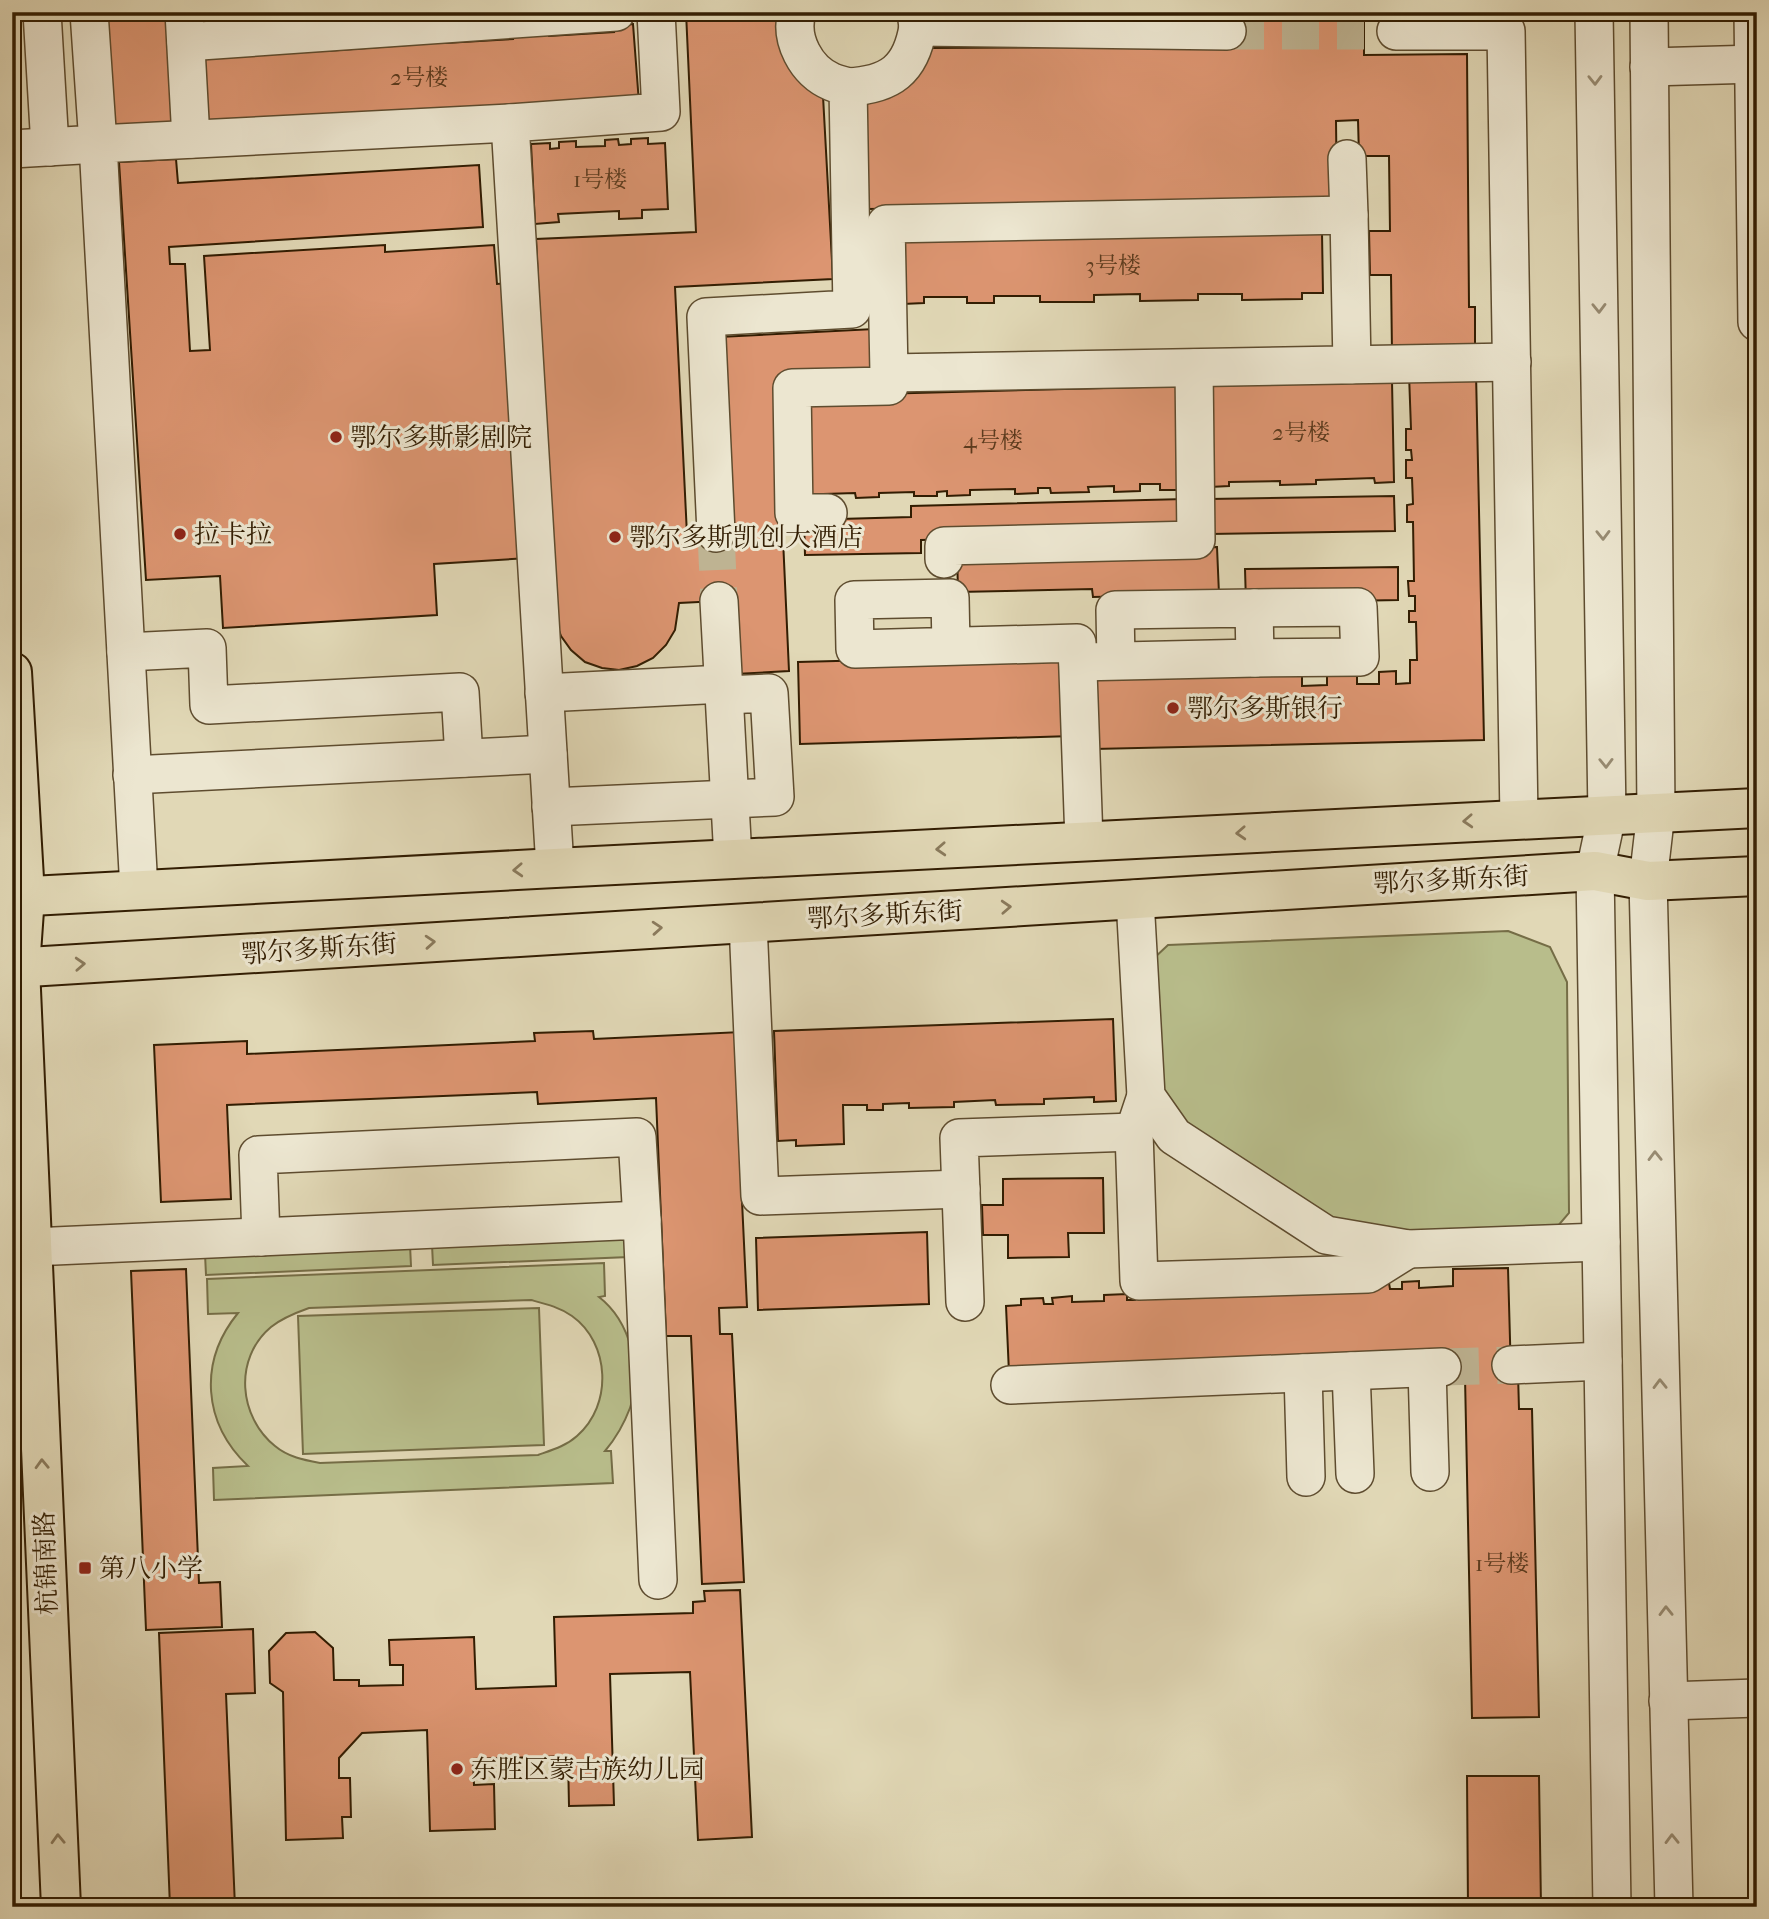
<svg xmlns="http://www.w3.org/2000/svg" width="1769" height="1919" viewBox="0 0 1769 1919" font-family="'IM FELL French Canon','Noto Serif SC',serif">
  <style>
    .green { fill: #b8bd8b; stroke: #756d46; stroke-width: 2; fill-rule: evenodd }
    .building { fill: #dc9571; stroke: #321d02; stroke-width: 2 }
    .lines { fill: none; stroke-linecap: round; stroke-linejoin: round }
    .minor-tunnel { stroke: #beb392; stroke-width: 37; stroke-dasharray: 37 18; stroke-linecap: butt }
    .minor-casing { stroke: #5e4c2f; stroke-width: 40 }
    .major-casing { stroke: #321d02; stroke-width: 42 }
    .minor { stroke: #ece6d0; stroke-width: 37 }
    .major { stroke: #e1d8b6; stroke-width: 38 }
    .oneway { stroke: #988c73 }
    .oneway2 { stroke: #8a7a5c }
    .poi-dot { fill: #8f2418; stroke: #ece6d0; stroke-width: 2.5 }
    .labels { text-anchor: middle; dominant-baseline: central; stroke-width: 6; stroke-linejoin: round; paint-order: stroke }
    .number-label { font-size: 23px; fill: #5c3b1e }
    .poi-label { font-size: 26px; fill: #321d02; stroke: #ece6d0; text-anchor: start }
    .street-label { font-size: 26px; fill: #321d02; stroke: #ece6d0 }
  </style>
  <rect width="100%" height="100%" fill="#e1d8b6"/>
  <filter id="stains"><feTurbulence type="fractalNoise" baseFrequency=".00286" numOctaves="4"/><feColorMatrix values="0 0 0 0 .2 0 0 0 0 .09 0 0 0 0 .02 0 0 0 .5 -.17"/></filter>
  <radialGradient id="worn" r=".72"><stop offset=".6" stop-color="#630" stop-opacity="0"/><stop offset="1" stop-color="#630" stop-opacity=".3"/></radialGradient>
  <g class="green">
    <polygon points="1508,931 1550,947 1567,982 1569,1213 1557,1227 1403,1233 1342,1226 1186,1129 1166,1108 1151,961 1168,945"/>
    <polygon points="628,1236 629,1257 433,1265 432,1245"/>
    <polygon points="410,1245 411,1266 206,1275 205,1254"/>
    <path d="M 604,1263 L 605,1296 L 599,1297 C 630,1321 643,1371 630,1408 C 624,1424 616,1438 605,1451 L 611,1451 L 613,1483 L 214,1500 L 213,1468 L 248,1466 C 203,1423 198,1362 238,1313 L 208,1314 L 207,1279 ZM 531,1300 C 546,1304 559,1307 572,1316 C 610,1343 613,1405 577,1436 C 566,1446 552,1450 538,1455 L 320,1463 C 304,1460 288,1457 275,1446 C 239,1417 233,1359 271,1327 C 282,1318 295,1313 309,1308 Z"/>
    <polygon points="539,1308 544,1445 303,1454 298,1316"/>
  </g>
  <g class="building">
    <polygon points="100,12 172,12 179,123 107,127"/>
    <polygon points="686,12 783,12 823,96 833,279 675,287 687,535 729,532 719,337 874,329 876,380 776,385 789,671 735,674 719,601 679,603 675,630 666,645 653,658 637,666 619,670 602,668 585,662 571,650 561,636 555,619 536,239 696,232"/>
    <polygon points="1227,12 1364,12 1364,55 1467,54 1469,307 1475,307 1475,351 1392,352 1391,275 1370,275 1369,231 1390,231 1389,156 1359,156 1358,120 1336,121 1337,203 867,209 866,103 930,48 1227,46"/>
    <polygon points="633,24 639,103 205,132 200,52 326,51 406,45 406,39 445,36 446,43 513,39 512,31 548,29 549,36 614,32 613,25"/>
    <polygon points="648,138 648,144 665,143 668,209 642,210 642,218 619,219 619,211 558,214 559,222 535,224 531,144 550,143 550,149 559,148 559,142 576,141 576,147 605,146 605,140 618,139 619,145 631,144 631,139"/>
    <polygon points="176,159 178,183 479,165 483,227 169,247 170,264 185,264 190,351 210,350 204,256 385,245 385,252 494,245 497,284 511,283 528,558 434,564 437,615 223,628 220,576 146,580 119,162"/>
    <polygon points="902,231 1322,233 1323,293 1302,293 1302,299 1242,300 1242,294 1198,294 1198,300 1140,301 1140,294 1094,295 1094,302 1040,302 1040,296 994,296 994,303 967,303 967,297 924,297 924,303 903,304"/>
    <polygon points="1476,373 1484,740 1094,749 1092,671 1302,666 1302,686 1327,685 1327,673 1357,672 1357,684 1379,684 1379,672 1396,671 1396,684 1410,683 1410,660 1417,660 1416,622 1409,622 1409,611 1415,611 1415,596 1409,596 1408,581 1414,581 1413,522 1407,522 1407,505 1413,504 1412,478 1406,478 1406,460 1412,460 1411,450 1406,450 1406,429 1411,429 1409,374"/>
    <polygon points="1392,381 1394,482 1375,483 1374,478 1316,480 1316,484 1280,485 1280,481 1229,482 1229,486 1210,487 1207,386"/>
    <polygon points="1182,386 1185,490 1160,490 1160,484 1140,484 1140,491 1114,492 1114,486 1088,487 1089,492 1051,493 1050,488 1038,488 1038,493 1015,494 1015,489 970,490 970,495 947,496 947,491 937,492 937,496 914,496 914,492 879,493 879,497 856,498 855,493 824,494 824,499 804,499 801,396"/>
    <polygon points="1394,496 1395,531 1210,534 1209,499"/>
    <polygon points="1185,499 1186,534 921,540 921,553 805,555 804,520 911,517 911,506"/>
    <polygon points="1217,547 1219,594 1093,597 1092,589 958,592 957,552"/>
    <polygon points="1398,567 1398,600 1246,603 1245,569"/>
    <polygon points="1070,655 1072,736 800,744 798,662"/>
    <polygon points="1113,1019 1116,1101 1094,1102 1094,1097 1044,1099 1044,1104 996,1105 995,1100 954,1102 954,1107 909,1108 909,1103 883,1104 883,1110 867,1110 867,1105 843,1105 844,1144 796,1146 796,1140 778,1141 774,1031"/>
    <polygon points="593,1031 594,1039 741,1032 748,1201 742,1201 747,1307 719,1308 720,1334 732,1334 744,1582 702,1584 691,1336 666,1336 656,1098 538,1104 537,1092 227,1105 231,1199 161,1202 154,1045 247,1041 247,1054 535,1041 534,1033"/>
    <polygon points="1103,1178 1104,1233 1068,1233 1069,1257 1008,1258 1008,1235 983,1235 982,1205 1003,1205 1003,1179"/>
    <polygon points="927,1232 929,1304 758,1310 756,1238"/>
    <polygon points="1508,1268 1511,1375 1518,1373 1519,1409 1532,1409 1539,1717 1472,1718 1465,1377 1009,1373 1006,1306 1021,1305 1021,1299 1043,1298 1044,1304 1053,1304 1052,1298 1072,1296 1072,1302 1104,1301 1104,1295 1127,1294 1127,1300 1135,1300 1135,1294 1159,1293 1159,1299 1192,1298 1373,1283 1389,1283 1390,1289 1402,1289 1402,1282 1419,1281 1419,1288 1453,1286 1453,1269"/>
    <polygon points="186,1269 199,1583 220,1582 222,1627 146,1630 131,1271"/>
    <polygon points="740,1590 752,1837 698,1840 690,1672 610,1674 614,1805 569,1806 568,1756 473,1759 474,1785 494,1784 495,1829 430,1831 427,1730 362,1733 339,1758 339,1778 350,1778 351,1817 342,1817 343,1838 286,1840 283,1692 270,1683 269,1651 286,1633 315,1632 333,1648 334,1680 359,1680 359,1686 403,1685 403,1665 390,1665 389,1640 474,1637 476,1689 556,1686 554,1617 693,1613 693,1602 705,1601 704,1591"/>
    <polygon points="253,1629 255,1693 226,1694 235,1907 170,1907 159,1633"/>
    <polygon points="1467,1776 1539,1776 1541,1907 1468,1907"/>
  </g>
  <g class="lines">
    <g class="minor-tunnel">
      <polyline points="1227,31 1364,31"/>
      <polyline points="716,533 719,601"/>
      <polyline points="1442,1367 1511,1365"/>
    </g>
    <g class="minor-casing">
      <g id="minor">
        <polyline points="42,12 50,147"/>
        <polyline points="184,12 191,139"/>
        <polyline points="916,12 918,27 1227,31"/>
        <polyline points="1594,12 1607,815 1595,871 1612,1907"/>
        <polyline points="1649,12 1656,812 1648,881 1674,1907"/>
        <polyline points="1753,12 1757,322"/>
        <polyline points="1396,31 1506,31 1519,819"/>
        <polyline points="186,42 616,12"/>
        <polyline points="1649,67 1757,64"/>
        <path d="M 848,87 C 890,85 911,70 918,27"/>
        <polyline points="12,149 98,144 89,12"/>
        <polyline points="1347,159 1349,215"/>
        <polyline points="1352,365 1349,215 886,224 889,373 1512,362"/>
        <polyline points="828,513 794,513 792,388 889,386 889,373"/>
        <path d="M 716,533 L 706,317 L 852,309 L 848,87 C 842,85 837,84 832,82 C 806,71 789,39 797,12"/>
        <polyline points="944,559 944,546 1196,540 1194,368"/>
        <polyline points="719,601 733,859"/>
        <polyline points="1254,608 1358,607 1360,657 1255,658"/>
        <polyline points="951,646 950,598 854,600 855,649 1077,643 1084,841"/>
        <polyline points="126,652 207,648 209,705 460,692 464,758"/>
        <polyline points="1078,662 1255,658 1254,608 1115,610 1116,661"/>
        <polyline points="544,693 724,684"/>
        <polyline points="132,775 548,754"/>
        <polyline points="551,807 775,797 769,693 725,695"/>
        <polyline points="555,868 510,123 661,112 656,12"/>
        <polyline points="139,890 98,144 510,123"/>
        <polyline points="1135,899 1146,1096 1174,1136 1326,1235 1408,1249 1601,1242"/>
        <polyline points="748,923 760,1196 961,1189"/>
        <polyline points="1146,1096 1134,1132 1139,1281 1368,1274 1408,1249"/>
        <polyline points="261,1237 258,1155 637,1137 642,1220"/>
        <polyline points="32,1247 642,1220 658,1580"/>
        <polyline points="965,1302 959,1138 1134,1132"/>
        <polyline points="1511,1365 1603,1361"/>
        <polyline points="1427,1368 1430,1472"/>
        <polyline points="1351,1371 1355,1474"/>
        <polyline points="1303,1373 1306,1477"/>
        <polyline points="1010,1385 1442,1367"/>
        <polyline points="1668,1701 1757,1698"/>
      </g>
    </g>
    <g class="major-casing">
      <g id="major">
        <polyline points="12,672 25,896 20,967 61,1907"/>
        <polyline points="12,897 555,868 1757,808"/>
        <polyline points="12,968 1595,871 1648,881 1757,876"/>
      </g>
    </g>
    <use href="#minor" class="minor"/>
    <use href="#major" class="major"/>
  </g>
  <defs><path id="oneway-chevron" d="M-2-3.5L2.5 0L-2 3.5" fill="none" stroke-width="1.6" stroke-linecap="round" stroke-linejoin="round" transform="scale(1.75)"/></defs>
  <g class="oneway">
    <use href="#oneway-chevron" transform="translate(1595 80) rotate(89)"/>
    <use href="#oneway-chevron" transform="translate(1599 308) rotate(89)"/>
    <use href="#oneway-chevron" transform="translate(1603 535) rotate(89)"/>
    <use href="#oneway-chevron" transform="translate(1606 763) rotate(89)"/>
    <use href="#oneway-chevron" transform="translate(1655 1156) rotate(-91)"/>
    <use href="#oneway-chevron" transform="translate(1660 1384) rotate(-91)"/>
    <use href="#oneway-chevron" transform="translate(1666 1611) rotate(-91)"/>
    <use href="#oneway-chevron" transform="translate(1672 1839) rotate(-91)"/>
  </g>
  <g class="oneway2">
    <use href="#oneway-chevron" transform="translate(1468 821) rotate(177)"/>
    <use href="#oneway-chevron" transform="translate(1241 833) rotate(177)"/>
    <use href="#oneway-chevron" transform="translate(941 849) rotate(177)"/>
    <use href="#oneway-chevron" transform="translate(518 870) rotate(177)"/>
    <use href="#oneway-chevron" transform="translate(1006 907) rotate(-3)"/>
    <use href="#oneway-chevron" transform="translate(657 928) rotate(-4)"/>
    <use href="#oneway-chevron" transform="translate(430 942) rotate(-4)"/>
    <use href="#oneway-chevron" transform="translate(80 964) rotate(-3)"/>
    <use href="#oneway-chevron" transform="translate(42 1464) rotate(-92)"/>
    <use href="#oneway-chevron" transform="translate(58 1839) rotate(-92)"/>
  </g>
  <g class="poi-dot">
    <circle cx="336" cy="437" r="7"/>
    <circle cx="180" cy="534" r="7"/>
    <circle cx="615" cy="537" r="7"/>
    <circle cx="1173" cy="708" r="7"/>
    <rect x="78" y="1561" width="14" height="14" rx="3.5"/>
    <circle cx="457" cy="1769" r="7"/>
  </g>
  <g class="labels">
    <g class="number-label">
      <text x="419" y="77">2号楼</text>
      <text x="600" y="179">1号楼</text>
      <text x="1113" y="265">3号楼</text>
      <text x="1301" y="432">2号楼</text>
      <text x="993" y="440">4号楼</text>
      <text x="1502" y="1563">1号楼</text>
    </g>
    <g class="poi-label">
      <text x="350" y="437">鄂尔多斯影剧院</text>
      <text x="194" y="534">拉卡拉</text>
      <text x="629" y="537">鄂尔多斯凯创大酒店</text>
      <text x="1187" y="708">鄂尔多斯银行</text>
      <text x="99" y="1568">第八小学</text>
      <text x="471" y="1769">东胜区蒙古族幼儿园</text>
    </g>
    <g class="street-label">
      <text transform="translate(1451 880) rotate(-3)">鄂尔多斯东街</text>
      <text transform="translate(885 915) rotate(-3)">鄂尔多斯东街</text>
      <text transform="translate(319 949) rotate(-4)">鄂尔多斯东街</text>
      <text transform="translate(46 1563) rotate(-92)">杭锦南路</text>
    </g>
  </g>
  <rect width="1769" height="1919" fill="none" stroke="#e1d8b6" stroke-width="42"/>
  <rect x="14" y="14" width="1741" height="1891" fill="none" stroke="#321d02" stroke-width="3.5"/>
  <rect x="21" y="21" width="1727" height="1877" fill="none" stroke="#321d02" stroke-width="2"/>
  <rect width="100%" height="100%" filter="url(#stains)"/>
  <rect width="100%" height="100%" fill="url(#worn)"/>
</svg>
